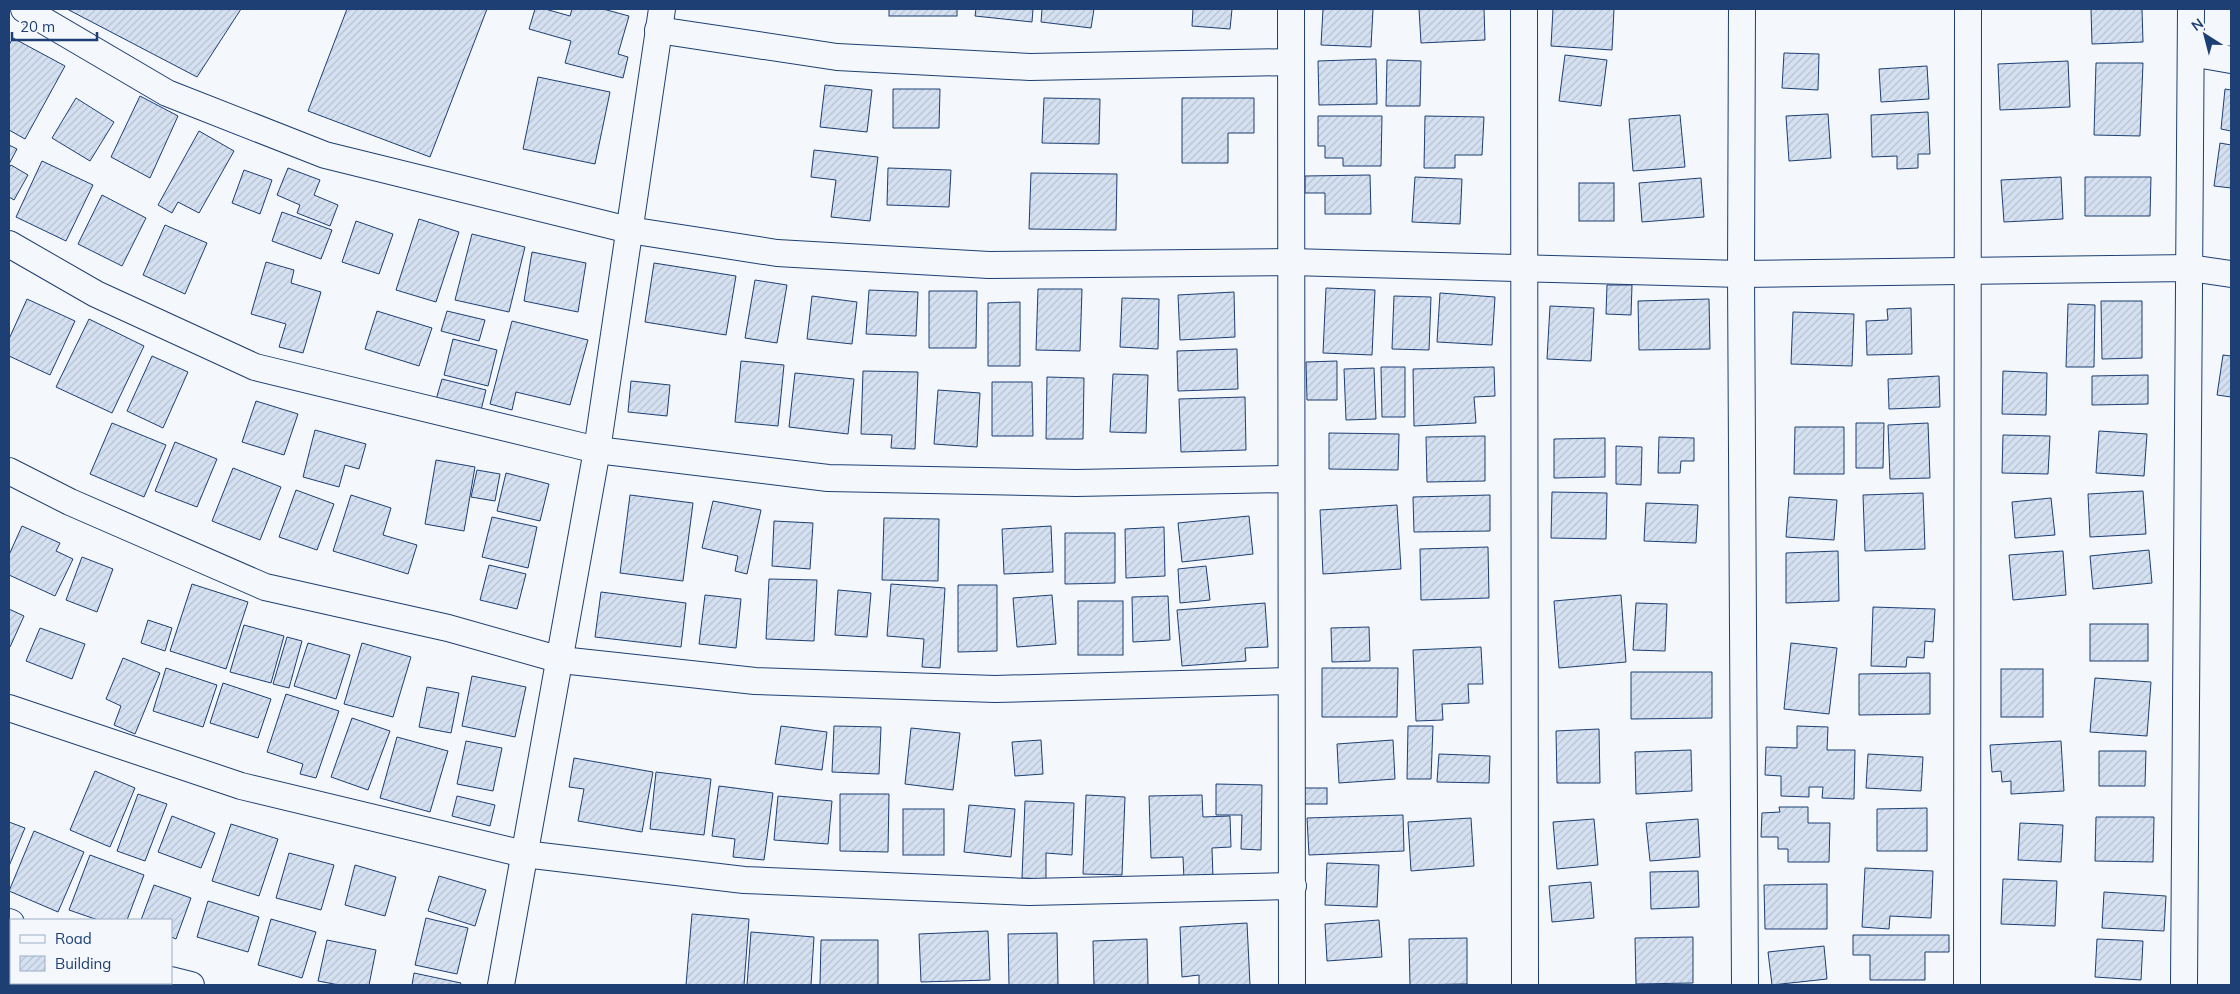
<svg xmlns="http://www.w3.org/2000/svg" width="2240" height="994" viewBox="0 0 2240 994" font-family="Mulish,sans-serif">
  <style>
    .building { fill: url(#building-hatch); stroke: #1d3f73 }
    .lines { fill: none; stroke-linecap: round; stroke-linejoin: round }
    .minor-casing { stroke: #1d3f73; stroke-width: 28 }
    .minor { stroke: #f4f7fb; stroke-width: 26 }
  </style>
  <defs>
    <pattern id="building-hatch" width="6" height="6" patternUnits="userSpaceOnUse" patternTransform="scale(1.25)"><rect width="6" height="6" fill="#d5e0f0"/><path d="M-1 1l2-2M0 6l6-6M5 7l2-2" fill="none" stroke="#b6c1d1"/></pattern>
  </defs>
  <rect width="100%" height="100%" fill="#f4f7fb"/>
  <g class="building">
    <polygon points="67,9 241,9 197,77"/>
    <polygon points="347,9 487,9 430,157 308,111"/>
    <polygon points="535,9 545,9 570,16 572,9 603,9 629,16 618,54 628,57 623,78 565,63 571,41 529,29"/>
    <rect x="889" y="9" width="68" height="7"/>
    <polygon points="976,9 1033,9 1032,22 975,16"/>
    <polygon points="1042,9 1094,9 1091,28 1041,22"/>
    <polygon points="1193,9 1232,9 1230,29 1192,26"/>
    <polygon points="1323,9 1373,9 1371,47 1321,45"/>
    <polygon points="1419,9 1484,9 1485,40 1421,43"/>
    <polygon points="1553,9 1614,9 1612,50 1551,46"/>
    <polygon points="2091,9 2142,9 2143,42 2092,44"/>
    <polygon points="13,38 65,66 25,139 9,130 9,45"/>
    <polygon points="1784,53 1819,54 1818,90 1782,88"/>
    <polygon points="1565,55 1607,60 1601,106 1559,101"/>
    <polygon points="1376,59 1377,104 1319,105 1318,61"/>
    <polygon points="1387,60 1421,61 1420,106 1386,106"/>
    <polygon points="2068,61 2070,107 2000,110 1998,64"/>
    <polygon points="2096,63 2143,63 2140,136 2094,135"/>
    <polygon points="1927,66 1929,99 1881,102 1879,69"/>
    <polygon points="538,77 610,92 595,164 523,149"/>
    <polygon points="825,85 872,90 867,132 820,127"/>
    <polygon points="893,89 940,89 939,128 893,128"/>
    <polygon points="2225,89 2231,90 2231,131 2221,129"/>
    <polygon points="140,96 178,116 150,178 111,157"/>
    <polygon points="76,98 114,122 90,161 52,138"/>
    <polygon points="1044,98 1100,99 1099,144 1042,143"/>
    <polygon points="1182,98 1254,98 1254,133 1228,133 1228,163 1182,163"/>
    <polygon points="1928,112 1930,154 1918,154 1918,168 1897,169 1897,156 1872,157 1871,115"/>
    <polygon points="1828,114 1831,158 1789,161 1786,116"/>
    <polygon points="1680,115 1685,167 1633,171 1629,119"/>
    <polygon points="1318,116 1382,116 1381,166 1343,166 1343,158 1325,158 1325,146 1318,146"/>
    <polygon points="1425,116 1484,117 1482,155 1455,155 1455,168 1424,168"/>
    <polygon points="199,131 234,151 199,213 178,202 172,213 158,205"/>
    <polygon points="2220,143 2231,145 2231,188 2214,186"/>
    <polygon points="9,145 17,149 9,164"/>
    <polygon points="814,150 878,157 870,221 831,217 836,180 811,177"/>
    <polygon points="42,161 93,185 66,241 16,217"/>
    <polygon points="11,165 28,175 14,200 9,197 9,168"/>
    <polygon points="288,168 320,180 314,195 338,205 330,226 297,213 300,205 277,195"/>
    <polygon points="888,168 951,170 949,207 887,205"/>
    <polygon points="244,170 272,180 260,214 232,203"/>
    <polygon points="1031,173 1117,174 1116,230 1029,229"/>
    <polygon points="1370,175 1371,214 1325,214 1325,193 1305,193 1305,176"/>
    <polygon points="1415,177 1462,179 1460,224 1412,222"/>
    <polygon points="2061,177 2063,219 2004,222 2001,180"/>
    <polygon points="2085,177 2151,177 2150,216 2085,216"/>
    <polygon points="1701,178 1704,217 1642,222 1639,183"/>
    <rect x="1579" y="183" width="35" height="38"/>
    <polygon points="102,195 146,218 122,266 78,244"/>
    <polygon points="282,212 332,230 321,259 272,241"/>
    <polygon points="419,219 459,232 436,302 396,290"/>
    <polygon points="356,221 393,234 379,274 342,262"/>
    <polygon points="165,225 207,243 185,294 143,275"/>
    <polygon points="472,234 525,247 509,312 455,300"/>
    <polygon points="532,252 586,263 578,312 524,301"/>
    <polygon points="266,262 294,270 291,283 321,292 303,353 279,347 286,324 251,314"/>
    <polygon points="654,263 736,276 726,335 645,322"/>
    <polygon points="755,280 787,285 777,343 745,338"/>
    <polygon points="1607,285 1632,285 1631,315 1606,314"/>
    <polygon points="1326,288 1375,290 1372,355 1323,353"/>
    <polygon points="1038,289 1082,289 1080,351 1036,350"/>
    <polygon points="869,290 918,292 916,336 866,334"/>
    <polygon points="929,291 977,291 976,348 929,348"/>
    <polygon points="1234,292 1235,337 1180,340 1178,295"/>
    <polygon points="1440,293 1495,297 1492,345 1437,342"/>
    <polygon points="812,296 857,302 852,344 807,339"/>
    <polygon points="1394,296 1431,297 1429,350 1392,349"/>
    <polygon points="1122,298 1159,299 1158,349 1120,347"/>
    <polygon points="27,299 75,321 50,375 9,356 9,339"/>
    <polygon points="1709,299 1710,349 1639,350 1638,301"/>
    <polygon points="2101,301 2142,301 2142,358 2102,359"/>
    <polygon points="1020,302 1020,366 988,366 988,303"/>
    <polygon points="2068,304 2095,305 2094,367 2066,367"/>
    <polygon points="1550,306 1594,308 1591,361 1547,359"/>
    <polygon points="1911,308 1912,354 1867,355 1866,321 1888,320 1887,309"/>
    <polygon points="377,311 432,328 419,366 365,349"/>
    <polygon points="447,311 485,320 479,341 441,331"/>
    <polygon points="1793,312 1854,314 1852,366 1791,364"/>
    <polygon points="89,319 144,346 112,413 56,387"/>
    <polygon points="512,321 588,340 570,405 516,392 512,410 490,404"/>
    <polygon points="453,339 497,350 488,386 444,375"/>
    <polygon points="1237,349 1238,389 1178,391 1177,351"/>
    <polygon points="2223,355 2231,356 2231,397 2217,395"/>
    <polygon points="152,356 188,372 163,428 127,411"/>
    <polygon points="741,361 784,365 778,426 735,422"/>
    <polygon points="1337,361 1337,400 1307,400 1306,362"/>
    <polygon points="1381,367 1405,367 1405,417 1382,417"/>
    <polygon points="1494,367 1495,396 1474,397 1476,423 1414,426 1413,369"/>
    <polygon points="1374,368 1376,419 1346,420 1344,369"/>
    <polygon points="863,371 918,372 915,449 891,448 892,435 861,434"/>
    <polygon points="2003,371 2047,373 2046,415 2002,414"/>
    <polygon points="795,373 854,379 848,434 789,427"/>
    <polygon points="1113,374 1148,375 1146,433 1110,432"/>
    <polygon points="2148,375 2148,404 2092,405 2092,376"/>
    <polygon points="1939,376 1940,407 1889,409 1888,379"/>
    <polygon points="1047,377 1084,378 1083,439 1046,439"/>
    <polygon points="442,379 486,390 480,414 435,403"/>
    <polygon points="631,381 670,385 667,416 628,412"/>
    <polygon points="992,382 1032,382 1033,436 992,436"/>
    <polygon points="938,390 980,393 977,447 934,444"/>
    <polygon points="1245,397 1246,450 1181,452 1179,399"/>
    <polygon points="256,401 298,414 284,455 242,442"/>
    <polygon points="112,423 166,445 144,497 90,474"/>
    <polygon points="1856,423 1884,423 1883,468 1856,468"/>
    <polygon points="1928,423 1930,478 1890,479 1888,425"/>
    <polygon points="1795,427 1844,427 1844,474 1794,474"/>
    <polygon points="315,430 366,444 359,469 345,465 339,487 303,477"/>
    <polygon points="2099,431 2147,434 2144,476 2096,473"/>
    <polygon points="1329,433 1399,434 1398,470 1329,469"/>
    <polygon points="2003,435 2050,436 2048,474 2002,473"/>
    <polygon points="1485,436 1485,481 1427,482 1426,437"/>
    <polygon points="1659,437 1694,438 1694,461 1681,461 1680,473 1658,473"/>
    <polygon points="1605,438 1605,477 1554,478 1554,439"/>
    <polygon points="175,442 217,459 197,507 155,491"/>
    <polygon points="1616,446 1642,447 1641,485 1616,484"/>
    <polygon points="436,460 475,467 464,531 425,524"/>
    <polygon points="233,468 281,487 260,540 212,521"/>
    <polygon points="477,470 500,474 495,501 471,497"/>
    <polygon points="506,473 549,484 540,521 497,511"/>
    <polygon points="296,490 334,504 317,550 279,537"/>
    <polygon points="2143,491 2146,534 2090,537 2088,494"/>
    <polygon points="1552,492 1607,493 1606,539 1551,538"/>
    <polygon points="1923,493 1925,549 1865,551 1863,495"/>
    <polygon points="351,495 391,508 383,535 417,545 408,574 333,551"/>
    <polygon points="630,495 693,503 683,581 620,573"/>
    <polygon points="1490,495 1490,531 1414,532 1413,497"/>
    <polygon points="1789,497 1837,500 1834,540 1786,537"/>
    <polygon points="2051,498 2055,535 2015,538 2012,502"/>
    <polygon points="713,501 761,510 747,574 735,571 738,556 702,548"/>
    <polygon points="1646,503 1698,505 1696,543 1644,541"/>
    <polygon points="1397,505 1401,569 1323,574 1320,510"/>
    <polygon points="1249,516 1253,554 1182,562 1178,523"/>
    <polygon points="492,517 537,527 528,568 482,557"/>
    <polygon points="884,518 939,519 938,581 882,580"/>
    <polygon points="774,521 813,523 810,569 772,566"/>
    <polygon points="22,526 60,543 56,551 73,559 55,596 9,575 9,555"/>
    <polygon points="1051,526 1053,572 1004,574 1002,529"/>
    <polygon points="1164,527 1165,576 1126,578 1125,529"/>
    <polygon points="1065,533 1115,533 1115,583 1065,584"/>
    <polygon points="1488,547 1489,598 1421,600 1420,549"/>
    <polygon points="2149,550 2152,583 2093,589 2090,556"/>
    <polygon points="1838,551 1839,601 1786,603 1786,553"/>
    <polygon points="2063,551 2066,595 2013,600 2009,555"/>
    <polygon points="82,557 113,569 97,612 66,600"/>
    <polygon points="489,565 526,574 517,609 480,600"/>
    <polygon points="1206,566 1210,600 1180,603 1178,569"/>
    <polygon points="769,579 817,580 814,641 766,639"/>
    <polygon points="192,584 248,602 226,669 170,651"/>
    <polygon points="891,584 945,588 940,668 922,667 924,639 887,636"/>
    <polygon points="958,585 997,585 997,651 958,652"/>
    <polygon points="838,590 871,593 867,637 835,635"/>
    <polygon points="601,592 686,603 681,647 595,637"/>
    <polygon points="705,595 741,599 736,648 699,644"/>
    <polygon points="1052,595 1056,644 1017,647 1013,598"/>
    <polygon points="1621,595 1626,662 1559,668 1554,601"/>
    <polygon points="1168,596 1170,640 1133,642 1132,597"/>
    <rect x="1078" y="601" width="45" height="54"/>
    <polygon points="1265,603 1268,647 1245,648 1246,661 1182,666 1177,610"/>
    <polygon points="1636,603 1667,604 1665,651 1633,650"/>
    <polygon points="1873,607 1935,609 1933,642 1925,641 1924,658 1907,657 1906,667 1871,666"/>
    <polygon points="9,609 24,616 10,647 9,647"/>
    <polygon points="148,620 172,628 165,651 141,643"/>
    <rect x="2090" y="624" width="58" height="37"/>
    <polygon points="244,625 284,636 271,683 230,672"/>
    <polygon points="1369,627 1370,661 1332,662 1331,628"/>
    <polygon points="40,628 85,644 72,679 26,661"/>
    <polygon points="287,637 302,641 289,688 273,684"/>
    <polygon points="308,643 350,655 336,699 294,686"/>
    <polygon points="362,643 411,657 393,717 344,704"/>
    <polygon points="1791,643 1837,648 1829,714 1784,709"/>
    <polygon points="1481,647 1483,684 1468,684 1469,703 1442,704 1443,720 1416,721 1413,650"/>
    <polygon points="123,658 160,673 135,734 114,725 121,706 106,699"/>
    <polygon points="166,668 217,685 203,727 153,711"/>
    <polygon points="1322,668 1398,668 1397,717 1322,717"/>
    <rect x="2001" y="669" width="42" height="48"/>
    <polygon points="1631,672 1712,672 1712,718 1631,719"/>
    <polygon points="1930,673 1930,714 1859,715 1859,674"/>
    <polygon points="472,676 526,687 515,737 462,726"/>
    <polygon points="2095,678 2151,682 2147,736 2090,732"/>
    <polygon points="223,683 271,699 258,738 210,723"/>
    <polygon points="427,687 459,693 451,733 419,727"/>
    <polygon points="286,694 339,711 316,778 300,774 303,764 267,752"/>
    <polygon points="352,718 390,731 368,790 331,777"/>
    <polygon points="781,726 827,732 822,770 775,764"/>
    <polygon points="834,726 881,727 879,774 832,772"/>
    <polygon points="1408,726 1433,726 1431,779 1407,779"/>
    <polygon points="1797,726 1828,727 1827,750 1855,750 1854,799 1822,798 1823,787 1809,787 1809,797 1781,796 1781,776 1765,775 1766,747 1797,748"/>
    <polygon points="911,728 960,733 953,790 905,784"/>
    <polygon points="1599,729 1600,783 1557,783 1556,731"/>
    <polygon points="397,737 448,751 430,812 380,798"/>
    <polygon points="1041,740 1043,774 1015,776 1012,742"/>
    <polygon points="1393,740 1395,779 1339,783 1337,744"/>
    <polygon points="466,741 502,748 493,791 457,784"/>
    <polygon points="2061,741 2064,791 2011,794 2011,781 2002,782 2001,771 1992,772 1990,745"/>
    <polygon points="1691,750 1692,791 1636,794 1635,752"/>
    <polygon points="2099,751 2146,751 2145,786 2099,786"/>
    <polygon points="1439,754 1490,756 1489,783 1437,782"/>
    <polygon points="1868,754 1923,757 1921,791 1866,788"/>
    <polygon points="574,758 653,772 642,832 578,821 584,789 569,787"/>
    <polygon points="95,771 135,788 110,847 70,830"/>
    <polygon points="656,772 711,779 704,835 650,829"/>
    <polygon points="1216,784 1262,785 1261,850 1241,849 1242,815 1216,815"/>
    <polygon points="719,786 773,793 764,860 733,857 735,839 712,836"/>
    <rect x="1301" y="788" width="26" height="16"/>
    <polygon points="138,794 167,804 145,861 117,851"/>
    <polygon points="840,794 889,794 888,852 840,851"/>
    <polygon points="1086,795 1125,797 1122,875 1083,874"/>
    <polygon points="1202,795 1203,817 1230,816 1231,847 1212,848 1213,878 1184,880 1183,857 1151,858 1149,796"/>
    <polygon points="457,796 495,805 490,826 452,816"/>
    <polygon points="778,796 832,801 828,844 774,840"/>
    <polygon points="1025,801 1074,803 1072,855 1046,853 1046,879 1022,878"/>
    <polygon points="969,805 1015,809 1011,857 964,852"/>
    <polygon points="1779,807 1808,807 1808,823 1830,823 1829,862 1788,862 1788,849 1778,849 1778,837 1761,837 1762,813 1780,812"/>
    <polygon points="1927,808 1927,851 1877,851 1877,809"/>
    <rect x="903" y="809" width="41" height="46"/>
    <polygon points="1403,815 1404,851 1309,855 1307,818"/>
    <polygon points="172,816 215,833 201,868 158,852"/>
    <polygon points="2096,817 2154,817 2153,862 2095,861"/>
    <polygon points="1471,818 1474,866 1411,871 1408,822"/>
    <polygon points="1594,819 1598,865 1557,869 1553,822"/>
    <polygon points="1698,819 1700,857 1650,861 1646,823"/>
    <polygon points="9,822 25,828 9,866"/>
    <polygon points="2020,823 2063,825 2061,862 2018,860"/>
    <polygon points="231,824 278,839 259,896 212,881"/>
    <polygon points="34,831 84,852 58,912 9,891"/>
    <polygon points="289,853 334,865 321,910 276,898"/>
    <polygon points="90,855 144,875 127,920 98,920 69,910"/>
    <polygon points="1327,863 1379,865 1377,907 1325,905"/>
    <polygon points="355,865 396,877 385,916 345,905"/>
    <polygon points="1865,868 1933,871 1931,918 1890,916 1889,929 1862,927"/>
    <polygon points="1698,871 1699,907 1651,909 1650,872"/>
    <polygon points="439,876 486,890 475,926 428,911"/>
    <polygon points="2003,879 2057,881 2055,926 2001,924"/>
    <polygon points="1591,882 1594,918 1552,922 1549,886"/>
    <polygon points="1827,884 1827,929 1765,929 1764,885"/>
    <polygon points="154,885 191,898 176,939 171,937 171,920 141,920"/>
    <polygon points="2104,892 2166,896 2164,931 2102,928"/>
    <polygon points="208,901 259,917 248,952 197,937"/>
    <polygon points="692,914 749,919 744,985 686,985"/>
    <polygon points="426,918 468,928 457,974 415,965"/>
    <polygon points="271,919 316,932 302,978 258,965"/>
    <polygon points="1379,920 1382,957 1327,961 1325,924"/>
    <polygon points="1247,923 1250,985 1199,985 1199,975 1182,977 1180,927"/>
    <polygon points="988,931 990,980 921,982 919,934"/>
    <polygon points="751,932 814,937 811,985 747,985"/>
    <polygon points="1057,933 1058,985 1009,985 1008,934"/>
    <polygon points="1853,935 1949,935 1949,952 1925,952 1925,980 1870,980 1870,955 1853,955"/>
    <polygon points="1693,937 1693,983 1636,984 1635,938"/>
    <polygon points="1467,938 1467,984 1410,985 1409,939"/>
    <polygon points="1147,939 1148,985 1094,985 1093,941"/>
    <polygon points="2097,939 2143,941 2141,980 2095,977"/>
    <polygon points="327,940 376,950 369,985 339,985 318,981"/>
    <polygon points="821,940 878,940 878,985 820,985"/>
    <polygon points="1824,946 1827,979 1772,985 1768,952"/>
    <polygon points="414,973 461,983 460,985 412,985"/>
    <polygon points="11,978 11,983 57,983 63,985 9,985"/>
  </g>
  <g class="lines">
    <g class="minor-casing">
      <g id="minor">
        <polyline points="24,9 167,93 325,155 629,230 777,253 989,265 1290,262 1741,274 2190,268 2231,274"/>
        <polyline points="1291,9 1292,985"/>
        <polyline points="1524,9 1525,985"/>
        <polyline points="1742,9 1741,274 1745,985"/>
        <polyline points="658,30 837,57 1030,67 1291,62"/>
        <polyline points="2191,53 2231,60"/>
        <polyline points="9,244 96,294 255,367 597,450 828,478 1076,483 1290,479"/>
        <polyline points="9,471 70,502 265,587 448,628 561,660 755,681 995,689 1291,681"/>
        <polyline points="9,708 241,786 524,854 744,880 1029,892 1293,886"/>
        <polyline points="9,922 11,923"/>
        <polyline points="171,980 191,985"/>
        <polyline points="501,985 597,450 662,9"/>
        <polyline points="1967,985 1968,9"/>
        <polyline points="2184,985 2191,9"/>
      </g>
    </g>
    <use href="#minor" class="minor"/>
  </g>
  <rect width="2240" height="994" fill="none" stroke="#1d3f73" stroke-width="20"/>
  <rect x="10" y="919" width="162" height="65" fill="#f4f7fb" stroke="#9eadc5"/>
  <rect x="20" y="935" width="25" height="8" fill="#f4f7fb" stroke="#9eadc5"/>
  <text x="55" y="944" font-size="15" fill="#1d3f73">Road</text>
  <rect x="20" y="956" width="25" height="15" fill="url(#building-hatch)" stroke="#9eadc5"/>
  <text x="55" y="969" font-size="15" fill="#1d3f73">Building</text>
  <g transform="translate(2205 35) rotate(324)" stroke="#f4f7fb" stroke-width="4" paint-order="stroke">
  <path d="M0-4L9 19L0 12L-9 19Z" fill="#1d3f73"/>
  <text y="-8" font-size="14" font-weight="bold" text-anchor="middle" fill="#1d3f73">N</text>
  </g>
  <path d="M12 32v8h85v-8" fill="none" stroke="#1d3f73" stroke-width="2.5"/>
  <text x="20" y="32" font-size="15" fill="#1d3f73" stroke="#f4f7fb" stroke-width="4" paint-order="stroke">20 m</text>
</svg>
